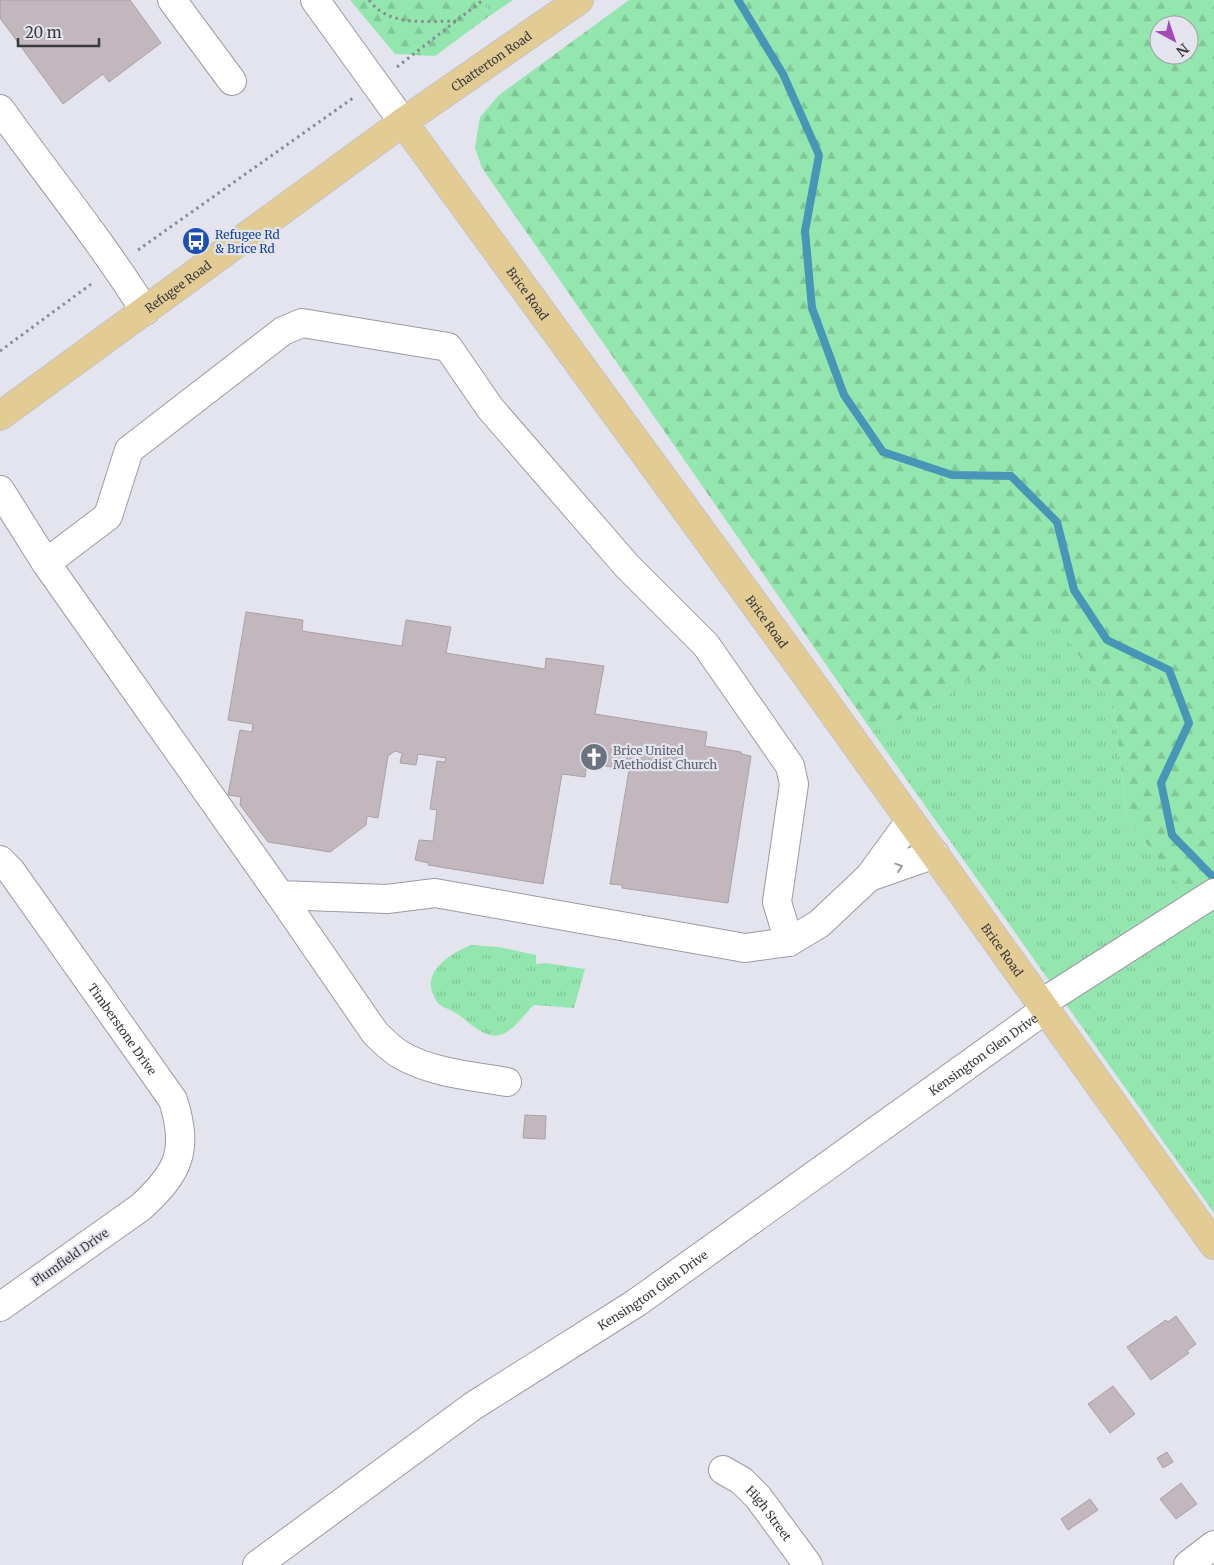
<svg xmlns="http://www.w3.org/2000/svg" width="1214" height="1565" viewBox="0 0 1214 1565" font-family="Merriweather,serif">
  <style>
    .grass { fill: url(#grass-tufts) }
    .forest { fill: url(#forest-firs); fill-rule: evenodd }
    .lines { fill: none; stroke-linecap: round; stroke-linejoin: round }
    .stream { stroke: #4796b7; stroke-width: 8 }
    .building { fill: #c1b7bc; stroke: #aba0a6 }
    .minor-casing { stroke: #9b9ba5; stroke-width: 30 }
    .major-casing { stroke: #c4c4c5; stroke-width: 30 }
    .path { stroke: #8b8b92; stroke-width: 3; stroke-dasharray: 2.5 4; stroke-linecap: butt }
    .minor { stroke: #fff; stroke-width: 28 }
    .major { stroke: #e3cb94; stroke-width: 28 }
    .oneway { stroke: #9c9c9e }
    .labels { text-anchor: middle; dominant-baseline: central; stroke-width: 4.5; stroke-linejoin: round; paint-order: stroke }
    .street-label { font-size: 12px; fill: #3a3a3e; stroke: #e4e4ef }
    .transit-label { font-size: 12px; fill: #164399; stroke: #e4e4ef; text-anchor: start }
    .worship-label { font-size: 12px; fill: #5b616d; stroke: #e4e4ef; text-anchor: start }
  </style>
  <defs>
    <pattern id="grass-tufts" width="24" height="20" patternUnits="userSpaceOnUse" patternTransform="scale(1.25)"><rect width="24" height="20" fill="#93e6ad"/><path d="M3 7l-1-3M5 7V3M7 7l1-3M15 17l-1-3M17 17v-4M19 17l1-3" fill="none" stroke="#80c696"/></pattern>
    <pattern id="forest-firs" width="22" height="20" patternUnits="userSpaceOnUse" patternTransform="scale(1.25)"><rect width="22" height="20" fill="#93e6ad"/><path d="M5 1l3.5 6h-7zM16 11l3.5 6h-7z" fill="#80c696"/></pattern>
  </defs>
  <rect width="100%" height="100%" fill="#e4e4ef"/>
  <g class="grass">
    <polygon points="485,0 513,0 488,17"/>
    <polygon points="1052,615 1114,707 1127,819 1206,918 1214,914 1214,1213 872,731 937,704"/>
    <path d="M 471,945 L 498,947 L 536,955 L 536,964 L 546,963 L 585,969 L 574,1008 L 534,1005 C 524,1014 514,1031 500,1035 C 485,1039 470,1023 459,1015 C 453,1010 445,1009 439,1004 C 436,1002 435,998 433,994 C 422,971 453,952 471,945 Z"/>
  </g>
  <g class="forest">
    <polygon points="350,0 485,0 488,17 435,56 395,54"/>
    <path d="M 629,0 L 1214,0 L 1214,914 L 1206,919 L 1127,819 L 1114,707 L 1052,616 L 937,704 L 872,731 L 482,168 L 475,148 L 480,117 L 499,95 ZM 1159,25 L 1189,25 L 1189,55 L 1159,55 Z"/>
  </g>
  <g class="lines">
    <polyline class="stream" points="738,0 783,74 819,155 805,231 812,308 844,395 883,452 952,475 1011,476 1057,522 1074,590 1107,640 1169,670 1189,723 1161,783 1172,835 1214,878"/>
  </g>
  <g class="building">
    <polygon points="0,0 130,0 161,43 109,82 103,74 63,104 0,18"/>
    <polygon points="246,612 303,620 302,631 402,646 406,620 451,627 446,653 545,669 546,658 604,666 595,714 707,732 705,746 741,752 741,754 751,756 728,903 622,888 622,885 610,884 629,770 587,763 585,777 562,774 543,884 428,865 429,863 415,860 419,840 433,841 437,810 430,809 437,761 445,762 446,758 418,754 416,765 400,763 402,753 395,751 388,756 378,818 367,816 366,825 330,852 268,842 240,805 241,797 228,795 240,730 252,732 253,724 228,720"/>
    <polygon points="525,1115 546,1116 545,1139 523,1138"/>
    <polygon points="1176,1316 1196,1344 1187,1351 1189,1353 1151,1380 1127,1347 1166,1320 1168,1322"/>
    <polygon points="1113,1386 1135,1414 1110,1433 1088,1404"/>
    <polygon points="1167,1452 1173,1462 1163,1468 1157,1458"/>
    <polygon points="1181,1483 1197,1504 1176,1519 1160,1499"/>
    <polygon points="1090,1499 1098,1510 1068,1530 1061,1519"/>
  </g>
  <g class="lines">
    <g class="minor-casing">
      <g id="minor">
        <polyline points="172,0 232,81"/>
        <polyline points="315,0 403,122"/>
        <path d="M 0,109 C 48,176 101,241 145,311"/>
        <polyline points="0,490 46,563 280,895 387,899 435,893 745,948 789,942 819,924 869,877"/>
        <polyline points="46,563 108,516 129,450 283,331 302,323 448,347 490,408 627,566 706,645 790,766 794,784 777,902 789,942"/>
        <polyline points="910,821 869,877 935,854"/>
        <path id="s1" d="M 0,860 L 11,871 L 173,1100 C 189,1151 179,1172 141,1207 L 0,1307"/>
        <path d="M 280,895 L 375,1033 C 383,1041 392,1050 401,1055 C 432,1073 473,1076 507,1082"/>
        <polyline points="1042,1003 1214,893"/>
        <path id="s2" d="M 723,1470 L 742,1481 L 758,1497 L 808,1565"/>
        <path id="s3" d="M 257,1565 L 473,1406 L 636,1303 L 1046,1009"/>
        <polyline points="1188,1565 1214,1545"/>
      </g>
    </g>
    <g class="major-casing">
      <g id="major">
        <path id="s4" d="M 403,122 L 791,654 L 1214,1245"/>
        <path id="s5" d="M 0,416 L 403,122 L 579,0"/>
      </g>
    </g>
    <g class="path">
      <path d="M 369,0 C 389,27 426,21 456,21"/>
      <polyline points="397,67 483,0"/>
      <polyline points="138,250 353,98"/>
      <polyline points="0,351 94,282"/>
    </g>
    <use href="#minor" class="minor"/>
    <use href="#major" class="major"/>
  </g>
  <defs><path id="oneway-chevron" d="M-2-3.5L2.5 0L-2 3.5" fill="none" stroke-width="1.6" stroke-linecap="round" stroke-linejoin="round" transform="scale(1.25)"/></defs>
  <use class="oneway" href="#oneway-chevron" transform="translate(899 867) rotate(-19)"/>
  <defs>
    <g id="bus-disc" transform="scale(1.4375)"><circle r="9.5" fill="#1a4fb4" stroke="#e4e4ef"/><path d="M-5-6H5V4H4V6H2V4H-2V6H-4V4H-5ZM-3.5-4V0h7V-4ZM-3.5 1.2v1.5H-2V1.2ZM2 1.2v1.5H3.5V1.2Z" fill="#fff"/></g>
    <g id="church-disc" transform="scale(1.4375)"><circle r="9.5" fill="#6b7280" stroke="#e4e4ef"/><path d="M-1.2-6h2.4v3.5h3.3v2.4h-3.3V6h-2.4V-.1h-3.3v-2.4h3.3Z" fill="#fff"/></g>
  </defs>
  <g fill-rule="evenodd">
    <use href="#bus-disc" x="196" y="241"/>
    <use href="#church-disc" x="594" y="757"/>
  </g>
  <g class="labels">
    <g class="street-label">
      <text stroke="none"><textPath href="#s5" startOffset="606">Chatterton Road</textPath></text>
      <text stroke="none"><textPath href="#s5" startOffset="220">Refugee Road</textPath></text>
      <text stroke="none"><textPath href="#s4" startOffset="212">Brice Road</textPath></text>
      <text stroke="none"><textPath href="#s4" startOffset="618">Brice Road</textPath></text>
      <text stroke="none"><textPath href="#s4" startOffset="1022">Brice Road</textPath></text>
      <text stroke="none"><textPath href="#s1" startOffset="209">Timberstone Drive</textPath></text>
      <text stroke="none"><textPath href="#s3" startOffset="888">Kensington Glen Drive</textPath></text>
      <text transform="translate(70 1257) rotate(-35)">Plumfield Drive</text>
      <text stroke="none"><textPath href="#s3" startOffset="482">Kensington Glen Drive</textPath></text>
      <text stroke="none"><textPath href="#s2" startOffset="64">High Street</textPath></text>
    </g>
    <g class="transit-label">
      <text x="215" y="234">Refugee Rd<tspan x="215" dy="14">&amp; Brice Rd</tspan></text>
    </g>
    <g class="worship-label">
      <text x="613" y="750">Brice United<tspan x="613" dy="14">Methodist Church</tspan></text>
    </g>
  </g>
  <g transform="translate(1174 40) rotate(140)"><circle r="24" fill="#e4e4ef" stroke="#a0a0a8"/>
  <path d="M0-4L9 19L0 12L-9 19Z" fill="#a24ab6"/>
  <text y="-8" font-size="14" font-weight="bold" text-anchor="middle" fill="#3a3a3e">N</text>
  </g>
  <path d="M18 38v8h81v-8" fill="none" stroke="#3a3a3e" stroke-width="2.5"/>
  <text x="25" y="38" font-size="15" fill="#3a3a3e" stroke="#e4e4ef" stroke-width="4" paint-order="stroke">20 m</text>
</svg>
